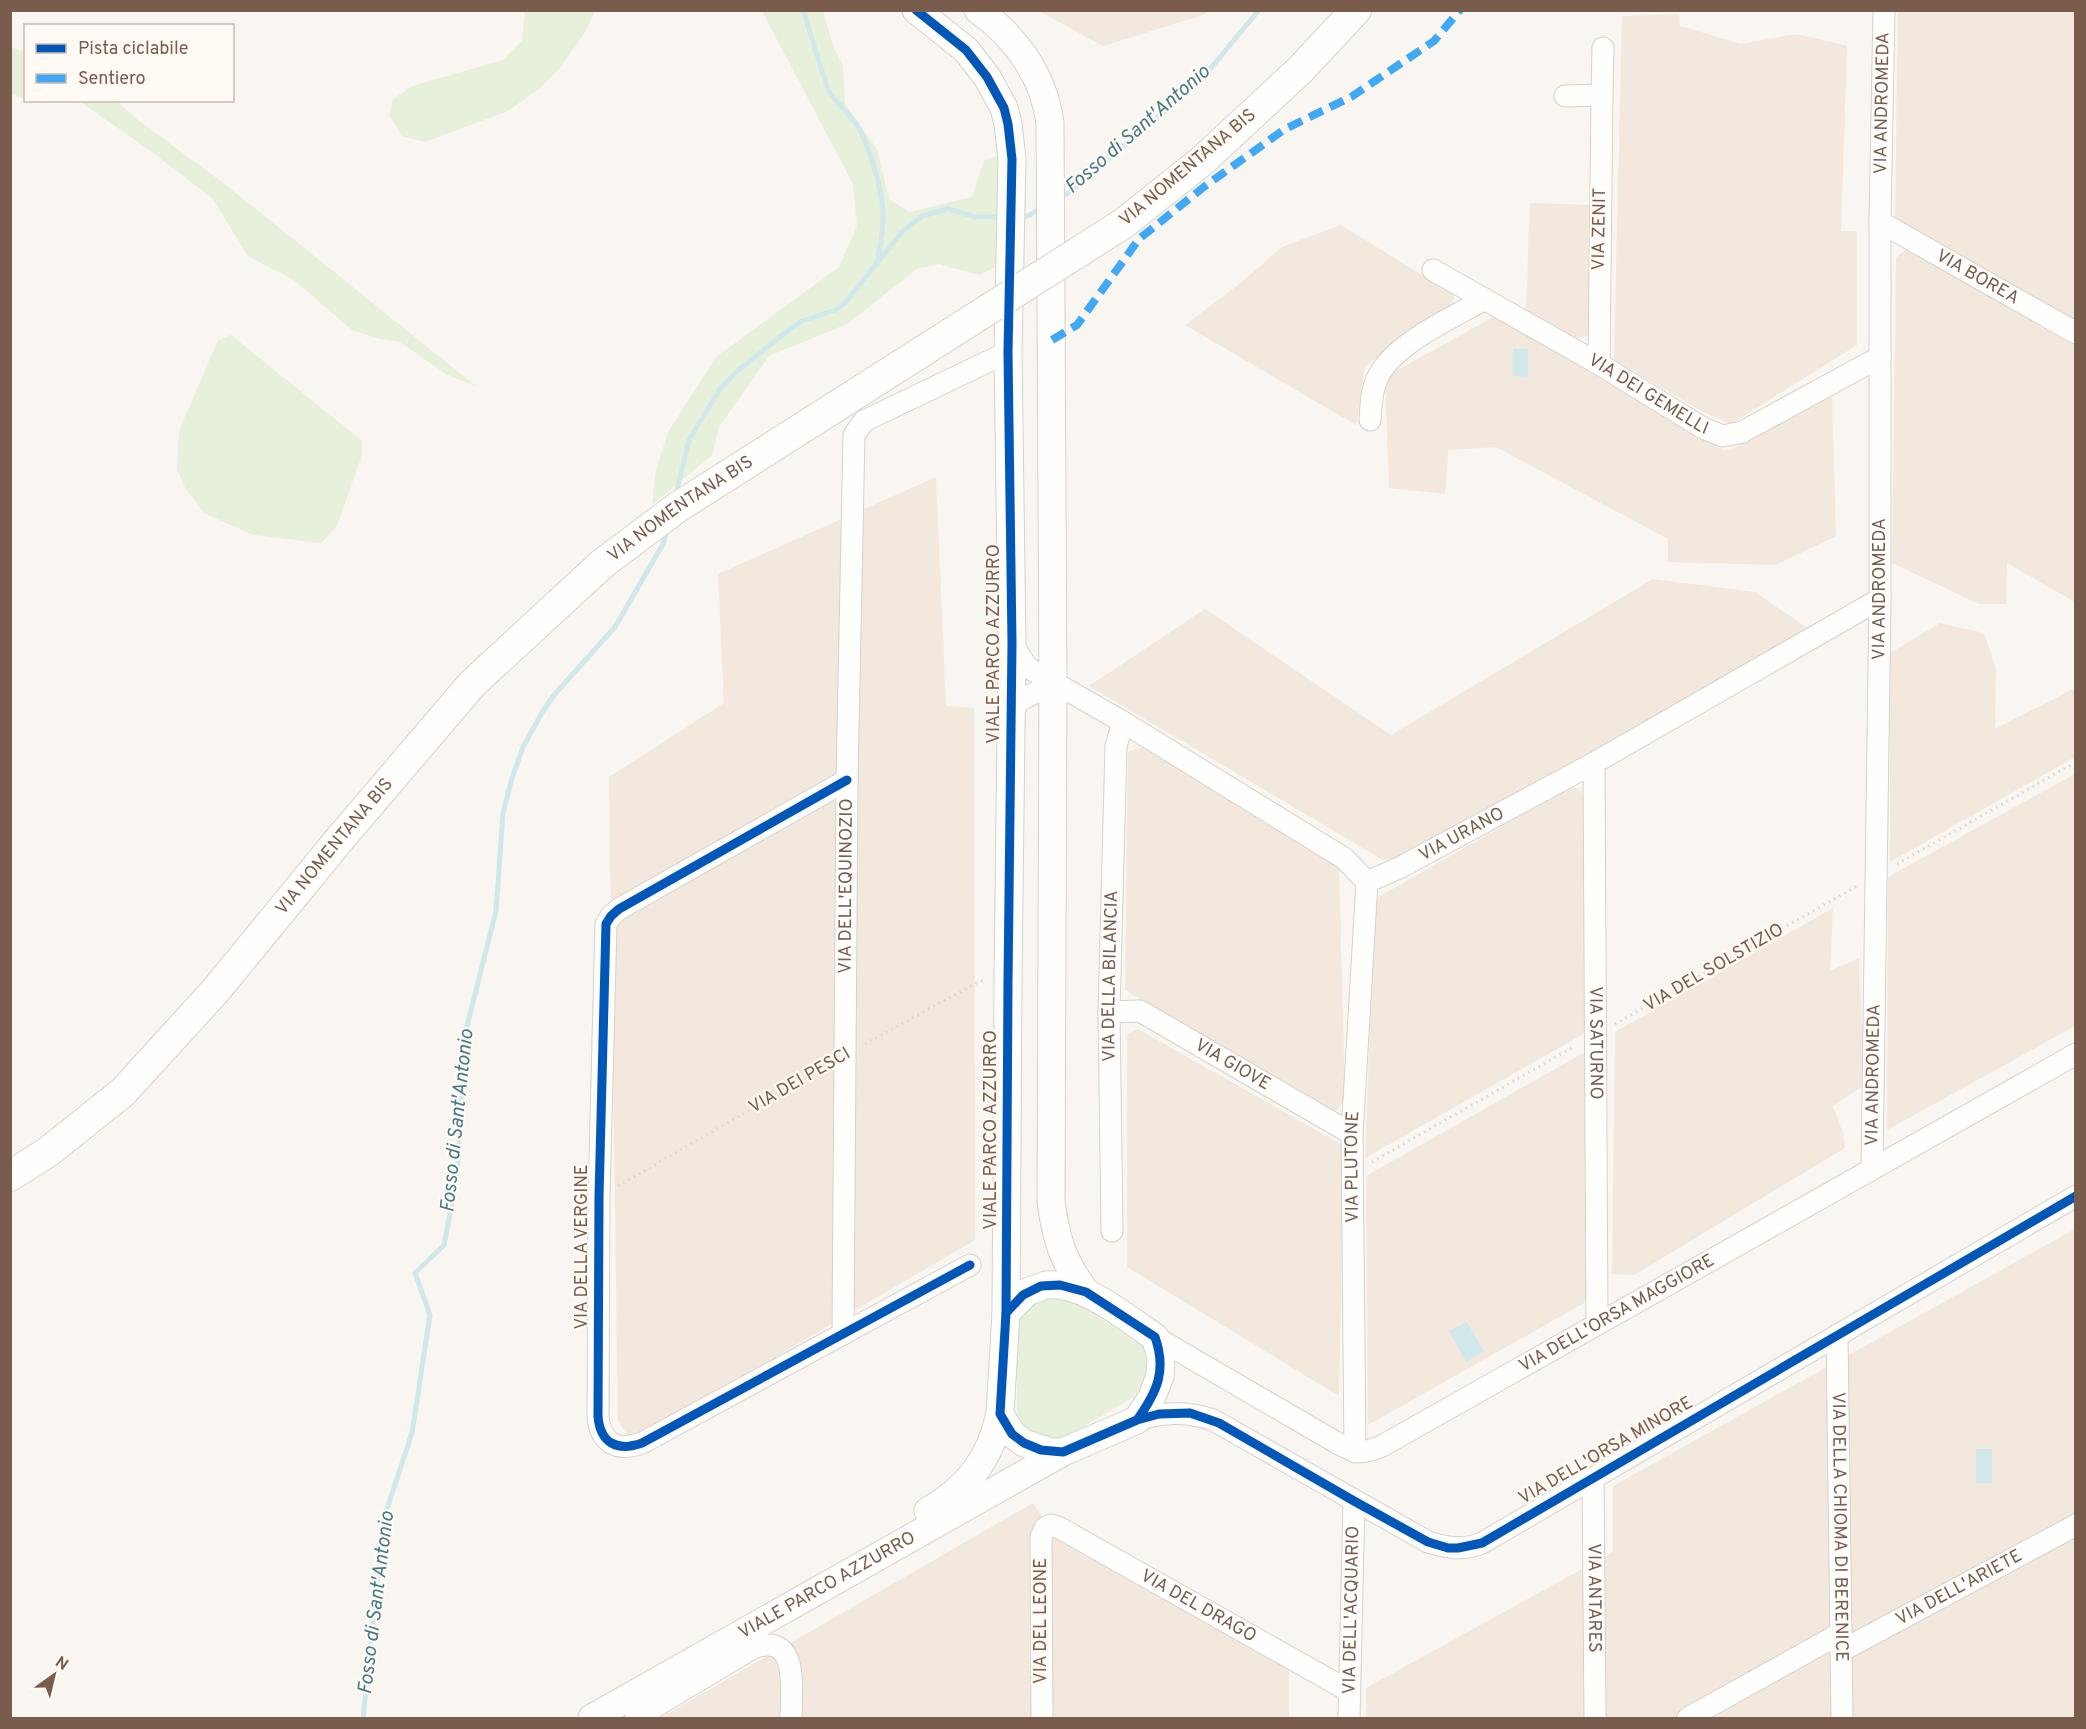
<svg xmlns="http://www.w3.org/2000/svg" width="2086" height="1729" viewBox="0 0 2086 1729" font-family="Overpass,sans-serif">
  <style>
    .residential { fill: #f2e8de }
    .green { fill: #e7f0db }
    .water { fill: #d0e8ea }
    .lines { fill: none; stroke-linecap: round; stroke-linejoin: round }
    .stream { stroke: #d0e8ea; stroke-width: 5 }
    .minor-casing { stroke: #d7d1cb; stroke-width: 23 }
    .tertiary-casing { stroke: #d7d1cb; stroke-width: 29 }
    .secondary-casing { stroke: #d9d2cb; stroke-width: 32 }
    .path { stroke: #dcd5d0; stroke-width: 3; stroke-dasharray: 1.5 4.5; stroke-linecap: butt }
    .minor { stroke: #fefefd; stroke-width: 21 }
    .tertiary { stroke: #fefefd; stroke-width: 27 }
    .secondary { stroke: #fefefd; stroke-width: 30 }
    .secondary-bridge-casing { stroke: #d9d2cb; stroke-width: 32; stroke-linecap: butt }
    .secondary-bridge { stroke: #fefefd; stroke-width: 30 }
    .quiet { stroke: #3fa9f5; stroke-width: 8; stroke-dasharray: 15 8; stroke-linecap: butt }
    .cycleway-casing { stroke: #fffaf3; stroke-width: 13 }
    .cycleway { stroke: #0057b8; stroke-width: 9 }
    .labels { text-anchor: middle; dominant-baseline: central; stroke-width: 4.5; stroke-linejoin: round; paint-order: stroke }
    .street-label { font-size: 18px; fill: #7a5c4d; stroke: #fffaf3 }
    .water-label { font-size: 20px; font-style: italic; fill: #437c86; stroke: #fffaf3 }
  </style>
  <rect width="100%" height="100%" fill="#f9f5f0"/>
  <g class="residential">
    <polygon points="1039,11 1209,11 1203,15 1103,46"/>
    <polygon points="1898,11 2075,11 2075,321 1895,219"/>
    <polygon points="1679,14 1680,26 1741,44 1797,34 1847,46 1841,231 1857,231 1857,345 1731,424 1705,413 1614,360 1622,16"/>
    <polygon points="1530,203 1597,205 1595,327 1588,336 1576,338 1526,309"/>
    <polygon points="1341,225 1454,295 1453,306 1365,366 1356,425 1185,325 1238,285 1282,247"/>
    <polygon points="1906,249 2075,346 2075,602 2007,563 2006,604 1979,604 1892,563 1896,258"/>
    <polygon points="1495,316 1723,450 1731,450 1832,393 1836,536 1776,565 1668,562 1668,539 1496,447 1448,450 1445,494 1389,488 1385,377"/>
    <polygon points="936,477 946,706 974,708 975,1240 632,1441 618,1421 609,777 724,703 718,574"/>
    <polygon points="1653,579 1755,592 1809,629 1403,857 1383,860 1089,686 1205,609 1391,735"/>
    <polygon points="1940,623 1984,633 1996,668 1995,729 2075,688 2075,757 1890,862 1890,653"/>
    <polygon points="1141,747 1339,866 1345,1099 1337,1110 1325,1110 1125,990 1128,752"/>
    <polygon points="2075,774 2075,1026 1887,1130 1888,877"/>
    <polygon points="1573,786 1587,797 1585,1033 1365,1158 1375,899"/>
    <polygon points="1833,908 1830,971 1859,958 1864,1085 1833,1106 1843,1133 1845,1148 1634,1275 1612,1274 1615,1032"/>
    <polygon points="1138,1029 1344,1146 1339,1396 1127,1267 1127,1035"/>
    <polygon points="1587,1051 1586,1302 1368,1425 1366,1176"/>
    <polygon points="2075,1229 2075,1718 1366,1718 1366,1688 1613,1552 1613,1486"/>
    <polygon points="1033,1503 1057,1539 1289,1670 1289,1718 660,1718"/>
  </g>
  <g class="green">
    <polygon points="525,11 595,11 586,31 560,68 540,88 508,111 425,142 402,136 389,115 393,99 412,86 503,60 522,41"/>
    <polygon points="762,11 823,11 833,46 843,66 845,104 877,149 889,199 909,212 972,197 984,161 1000,154 1010,186 995,267 979,275 939,264 917,269 847,324 769,356 719,427 712,455 652,505 656,470 668,432 716,357 839,267 857,226 853,184"/>
    <polygon points="10,47 25,52 25,99 11,94"/>
    <polygon points="79,101 117,101 138,120 226,185 477,387 446,374 400,342 380,339 352,330 295,281 248,256 212,198 148,149"/>
    <polygon points="231,335 362,441 362,455 337,526 321,543 253,535 204,513 186,489 177,470 179,431 218,340"/>
    <polygon points="1036,1297 1068,1298 1139,1343 1145,1349 1151,1369 1142,1388 1130,1399 1064,1438 1060,1439 1041,1437 1025,1428 1017,1412 1017,1324 1018,1319"/>
  </g>
  <g class="water">
    <polygon points="1513,349 1528,349 1528,377 1513,376"/>
    <polygon points="1467,1322 1484,1352 1466,1362 1449,1331"/>
    <rect x="1976" y="1449" width="16" height="34"/>
  </g>
  <g class="lines">
    <g class="stream">
      <path d="M 803,10 L 828,90 C 836,103 848,112 857,125 C 868,142 883,192 883,213 C 884,230 880,247 877,263"/>
      <polyline points="1060,198 1071,191 1201,80 1259,10"/>
      <polyline points="1020,216 1028,216 1041,208"/>
      <polyline points="676,494 689,440 720,389 736,372 790,329 802,321 835,310 845,303 902,232 922,216 948,209 976,217 1004,217"/>
      <polyline points="363,1718 384,1518 412,1433 430,1315 415,1273 444,1245 457,1177 465,1034 496,911 503,813 512,778 523,747 543,711 554,695 615,627 663,544 667,530"/>
    </g>
    <g class="minor-casing">
      <g id="minor">
        <polyline points="1602,95 1603,48"/>
        <polyline points="1565,96 1602,95 1599,364"/>
        <path id="s1" d="M 1880,222 L 2076,333"/>
        <path id="s2" d="M 1433,270 L 1599,364 L 1703,428 L 1723,436 L 1742,432 L 1880,357"/>
        <path d="M 1370,420 C 1371,407 1371,392 1377,379 C 1392,344 1452,318 1485,299"/>
        <polyline points="1012,643 1027,667 1123,722 1329,849 1344,858 1367,882"/>
        <polyline points="1012,710 1021,700 1053,683"/>
        <path id="s3" d="M 1594,763 L 1597,1324"/>
        <path d="M 847,780 L 619,909 L 611,916 L 606,924 L 599,1197 L 598,1416 C 600,1443 617,1452 642,1443 L 970,1265"/>
        <path id="s4" d="M 1367,882 L 1401,867 L 1594,763 L 1880,599"/>
        <path id="s5" d="M 1109,1012 L 1140,1011 L 1352,1134"/>
        <path id="s6" d="M 1872,1168 L 1880,599 L 1880,222 L 1884,10"/>
        <path id="s7" d="M 1112,1231 L 1109,1012 L 1116,746 L 1123,722"/>
        <path id="s8" d="M 843,1334 L 847,780 L 854,435 L 864,421 L 1008,352"/>
        <path id="s9" d="M 1837,1335 L 1842,1718"/>
        <path id="s10" d="M 1155,1337 L 1339,1444 C 1358,1454 1362,1454 1382,1446 L 2076,1054"/>
        <path d="M 1137,1420 C 1164,1412 1186,1411 1213,1420 L 1428,1542 C 1448,1548 1463,1551 1482,1543 L 2076,1196"/>
        <path id="s11" d="M 1355,1452 L 1352,1134 L 1367,882"/>
        <path id="s12" d="M 1593,1478 L 1595,1718"/>
        <path id="s13" d="M 1841,1651 L 2076,1525"/>
        <path d="M 636,1718 L 753,1648 C 800,1631 791,1690 791,1718"/>
        <path id="s14" d="M 1042,1718 L 1041,1537 L 1045,1528 L 1051,1525 L 1058,1527 L 1349,1691"/>
        <path id="s15" d="M 1349,1718 L 1354,1501"/>
        <polyline points="1688,1718 1841,1633"/>
      </g>
    </g>
    <g class="tertiary-casing">
      <g id="tertiary">
        <polyline points="916,10 966,50 987,77 1004,108 1008,124 1012,159 1008,352 1012,643 1008,981 1006,1313"/>
        <path d="M 978,10 C 1016,37 1044,76 1050,123 L 1053,683 L 1051,1202 C 1056,1239 1063,1262 1086,1292"/>
        <path d="M 1046,1285 C 1086,1282 1124,1317 1155,1337 L 1161,1357 L 1160,1376 L 1152,1397 L 1137,1420 L 1063,1452 L 1051,1452 L 1024,1443 L 1012,1434 L 1000,1414 L 1006,1313 L 1027,1292 Z"/>
        <path d="M 928,1511 C 969,1487 990,1459 1000,1414"/>
        <path id="s16" d="M 592,1718 L 1063,1452"/>
      </g>
    </g>
    <g class="secondary-casing">
      <g id="secondary">
        <polyline points="1124,223 1203,160 1300,70 1356,10"/>
        <path id="s17" d="M 10,1176 L 48,1152 L 123,1092 L 216,990 L 339,840 L 472,684 L 602,564"/>
      </g>
    </g>
    <g class="path">
      <polyline points="1897,864 2076,762"/>
      <polyline points="1615,1024 1857,886"/>
      <polyline points="865,1044 980,981 987,981"/>
      <polyline points="1372,1162 1575,1046"/>
      <polyline points="618,1186 826,1066"/>
    </g>
    <use href="#minor" class="minor"/>
    <use href="#tertiary" class="tertiary"/>
    <use href="#secondary" class="secondary"/>
    <g class="secondary-bridge-casing">
      <g id="secondary-bridge">
        <path id="s18" d="M 602,564 L 678,507 L 1124,223"/>
      </g>
    </g>
    <use href="#secondary-bridge" class="secondary-bridge"/>
    <polyline class="quiet" points="1052,340 1077,325 1139,239 1205,186 1285,129 1351,97 1434,41 1460,10"/>
    <g class="cycleway-casing">
      <g id="cycleway">
        <polyline points="916,10 966,50 987,77 1004,108 1008,124 1012,159 1008,352 1012,643 1008,981 1006,1313"/>
        <path d="M 847,780 L 619,909 L 611,916 L 606,924 L 599,1197 L 598,1416 C 600,1443 617,1452 642,1443 L 970,1265"/>
        <path d="M 1137,1420 C 1157,1392 1167,1371 1155,1337 L 1086,1292 L 1060,1285 L 1041,1286 L 1023,1295 L 1006,1313 L 1000,1414 L 1012,1434 L 1024,1443 L 1041,1450 L 1063,1452 L 1137,1420 L 1159,1414 L 1190,1413 L 1219,1423 L 1354,1501 L 1428,1542 L 1448,1548 L 1458,1548 L 1482,1543 L 2076,1196"/>
      </g>
    </g>
    <use href="#cycleway" class="cycleway"/>
  </g>
  <g class="labels">
    <g class="street-label">
      <text stroke="none"><textPath href="#s6" startOffset="1065">VIA ANDROMEDA</textPath></text>
      <text transform="translate(1188 168) rotate(-40)">VIA NOMENTANA BIS</text>
      <text transform="translate(1600 229) rotate(-89)">VIA ZENIT</text>
      <text stroke="none"><textPath href="#s1" startOffset="112">VIA BOREA</textPath></text>
      <text stroke="none"><textPath href="#s2" startOffset="249">VIA DEI GEMELLI</textPath></text>
      <text stroke="none"><textPath href="#s18" startOffset="96">VIA NOMENTANA BIS</textPath></text>
      <text stroke="none"><textPath href="#s6" startOffset="579">VIA ANDROMEDA</textPath></text>
      <text transform="translate(994 644) rotate(-90)">VIALE PARCO AZZURRO</text>
      <text stroke="none"><textPath href="#s4" startOffset="106">VIA URANO</textPath></text>
      <text stroke="none"><textPath href="#s17" startOffset="465">VIA NOMENTANA BIS</textPath></text>
      <text stroke="none"><textPath href="#s8" startOffset="448">VIA DELL'EQUINOZIO</textPath></text>
      <text transform="translate(1714 968) rotate(-30)">VIA DEL SOLSTIZIO</text>
      <text stroke="none"><textPath href="#s7" startOffset="255">VIA DELLA BILANCIA</textPath></text>
      <text stroke="none"><textPath href="#s3" startOffset="280">VIA SATURNO</textPath></text>
      <text stroke="none"><textPath href="#s5" startOffset="138">VIA GIOVE</textPath></text>
      <text stroke="none"><textPath href="#s6" startOffset="93">VIA ANDROMEDA</textPath></text>
      <text transform="translate(800 1081) rotate(-30)">VIA DEI PESCI</text>
      <text transform="translate(991 1130) rotate(-90)">VIALE PARCO AZZURRO</text>
      <text stroke="none"><textPath href="#s11" startOffset="285">VIA PLUTONE</textPath></text>
      <text transform="translate(582 1247) rotate(-90)">VIA DELLA VERGINE</text>
      <text stroke="none"><textPath href="#s10" startOffset="528">VIA DELL'ORSA MAGGIORE</textPath></text>
      <text transform="translate(1606 1451) rotate(-30)">VIA DELL'ORSA MINORE</text>
      <text stroke="none"><textPath href="#s9" startOffset="192">VIA DELLA CHIOMA DI BERENICE</textPath></text>
      <text stroke="none"><textPath href="#s16" startOffset="270">VIALE PARCO AZZURRO</textPath></text>
      <text stroke="none"><textPath href="#s13" startOffset="134">VIA DELL'ARIETE</textPath></text>
      <text stroke="none"><textPath href="#s12" startOffset="120">VIA ANTARES</textPath></text>
      <text stroke="none"><textPath href="#s14" startOffset="366">VIA DEL DRAGO</textPath></text>
      <text stroke="none"><textPath href="#s15" startOffset="108">VIA DELL'ACQUARIO</textPath></text>
      <text transform="translate(1041 1621) rotate(-90)">VIA DEL LEONE</text>
    </g>
    <g class="water-label">
      <text transform="translate(1138 130) rotate(-41)">Fosso di Sant'Antonio</text>
      <text transform="translate(458 1121) rotate(-84)">Fosso di Sant'Antonio</text>
      <text transform="translate(377 1603) rotate(-83)">Fosso di Sant'Antonio</text>
    </g>
  </g>
  <rect width="2086" height="1729" fill="none" stroke="#7a5c4d" stroke-width="24"/>
  <rect x="24" y="24" width="210" height="78" fill="#fffaf3" stroke="#cabbb1" stroke-width="1.5"/>
  <rect x="36" y="44" width="30" height="9" fill="#0057b8" stroke="#cabbb1" stroke-width="1.5"/>
  <text x="78" y="54" font-size="18" fill="#7a5c4d">Pista ciclabile</text>
  <rect x="36" y="74" width="30" height="9" fill="#3fa9f5" stroke="#cabbb1" stroke-width="1.5"/>
  <text x="78" y="84" font-size="18" fill="#7a5c4d">Sentiero</text>
  <g transform="translate(54 1675) rotate(34)" stroke="#fffaf3" stroke-width="4.5" paint-order="stroke">
  <path d="M0-4.5L10 22L0 15L-10 22Z" fill="#7a5c4d"/>
  <text y="-9" font-size="16" font-weight="bold" text-anchor="middle" fill="#7a5c4d">N</text>
  </g>
</svg>
